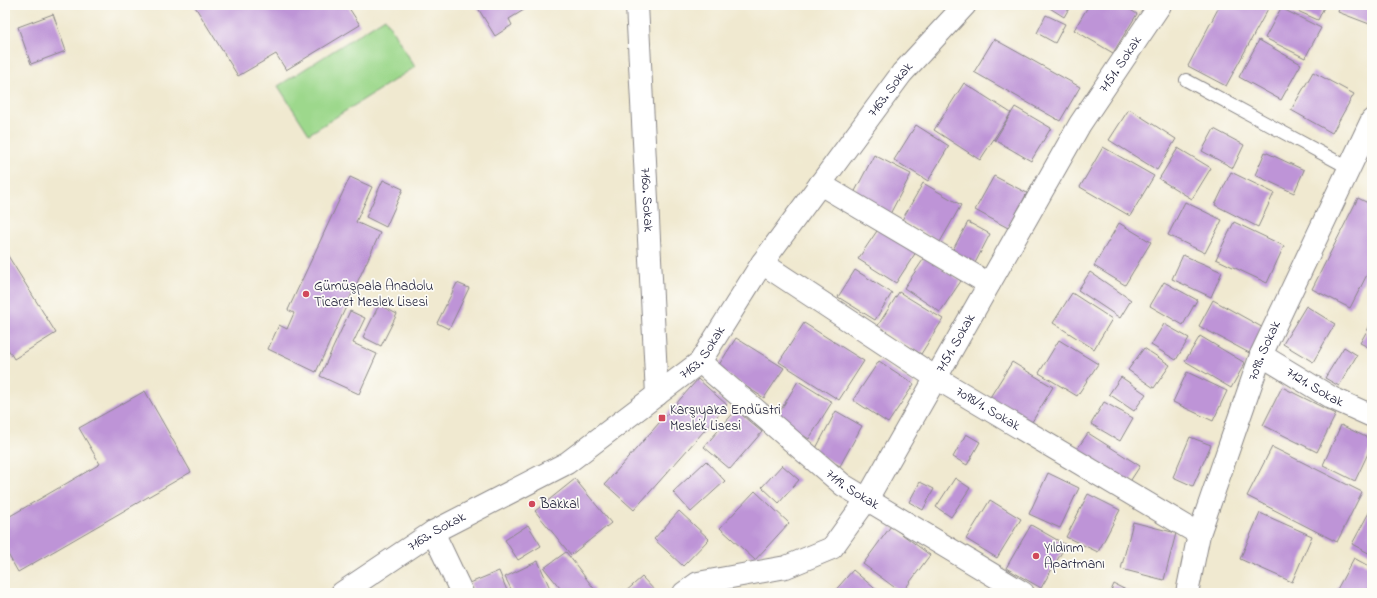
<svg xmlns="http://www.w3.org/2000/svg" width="1377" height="598" viewBox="0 0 1377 598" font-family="'Indie Flower',sans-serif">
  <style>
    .green { fill: #9dd88c; stroke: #607d64 }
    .building { fill: #be94d7 }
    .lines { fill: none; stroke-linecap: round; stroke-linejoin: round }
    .service-casing { stroke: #898686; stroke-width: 14 }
    .minor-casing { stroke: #898686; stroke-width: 24 }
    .tertiary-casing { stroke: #898686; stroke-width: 24 }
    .service { stroke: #fff; stroke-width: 12 }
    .minor { stroke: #fff; stroke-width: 22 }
    .tertiary { stroke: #fff; stroke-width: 22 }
    .poi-dot { fill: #d1495b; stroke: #fdfcf7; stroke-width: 1.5 }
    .labels { text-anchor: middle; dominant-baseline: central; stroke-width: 3.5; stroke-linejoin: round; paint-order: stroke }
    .street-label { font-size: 14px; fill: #22223b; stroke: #fdfcf7 }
    .poi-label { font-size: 14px; fill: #22223b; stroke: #fdfcf7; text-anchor: start }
  </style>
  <rect width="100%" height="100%" fill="#fdfcf7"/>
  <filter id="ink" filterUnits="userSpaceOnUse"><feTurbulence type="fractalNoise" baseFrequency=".025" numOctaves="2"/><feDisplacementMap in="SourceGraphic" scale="8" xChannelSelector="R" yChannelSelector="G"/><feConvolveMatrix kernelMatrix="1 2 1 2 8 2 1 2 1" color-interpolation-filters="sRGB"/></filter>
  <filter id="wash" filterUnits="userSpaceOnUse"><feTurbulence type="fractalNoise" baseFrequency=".012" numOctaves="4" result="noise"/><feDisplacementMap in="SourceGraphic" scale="16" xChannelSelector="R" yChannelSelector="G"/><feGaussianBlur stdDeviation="0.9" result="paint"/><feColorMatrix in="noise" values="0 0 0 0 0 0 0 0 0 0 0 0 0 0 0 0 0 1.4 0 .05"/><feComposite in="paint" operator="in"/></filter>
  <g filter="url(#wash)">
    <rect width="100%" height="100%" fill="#f0e9d0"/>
    <polygon class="green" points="385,18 415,67 309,134 278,86"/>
    <g id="blocks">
      <g class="building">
        <polygon points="194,5 347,5 360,25 286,70 276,54 238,76"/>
        <polygon points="476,5 532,5 509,19 512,25 495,36"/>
        <polygon points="1045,5 1071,5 1064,17"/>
        <polygon points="1089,5 1123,5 1137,14 1113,53 1074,30"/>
        <polygon points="1220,5 1270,5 1226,86 1188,66"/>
        <polygon points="1284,5 1325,5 1318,20"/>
        <polygon points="1340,5 1372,5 1372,25 1338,12"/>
        <polygon points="1281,8 1321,28 1305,58 1265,38"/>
        <polygon points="53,14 66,51 31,64 18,27"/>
        <polygon points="1046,15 1065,24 1055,43 1037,33"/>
        <polygon points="994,39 1080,87 1060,121 974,72"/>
        <polygon points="1259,40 1301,64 1281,100 1239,77"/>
        <polygon points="1313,72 1354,94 1332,133 1291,110"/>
        <polygon points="964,83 1011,113 980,160 934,130"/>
        <polygon points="1015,107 1051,128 1031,161 995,140"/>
        <polygon points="1129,109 1176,139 1157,170 1109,140"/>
        <polygon points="916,125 949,146 928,181 894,160"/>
        <polygon points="1214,129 1244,145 1233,168 1202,151"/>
        <polygon points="1103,147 1154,176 1130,216 1080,187"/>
        <polygon points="1178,148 1211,168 1192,199 1159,179"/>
        <polygon points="1265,152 1304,170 1294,193 1255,175"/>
        <polygon points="874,155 911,174 890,214 853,195"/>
        <polygon points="1231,172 1274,193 1258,227 1215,205"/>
        <polygon points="994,176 1027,193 1008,228 975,210"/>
        <polygon points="350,177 372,187 356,222 380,233 316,372 268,349 279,325 287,329 294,313 288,310"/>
        <polygon points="383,180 403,189 386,227 366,217"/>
        <polygon points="923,183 961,205 940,242 902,220"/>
        <polygon points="1358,198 1372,205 1372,265 1350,308 1312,289"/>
        <polygon points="1185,202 1222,220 1205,253 1168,235"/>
        <polygon points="968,222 990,234 973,267 950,255"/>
        <polygon points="1234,222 1284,246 1267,283 1216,259"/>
        <polygon points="1119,223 1151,242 1125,285 1094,266"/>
        <polygon points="881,225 918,249 896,283 858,259"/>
        <polygon points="5,251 56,333 14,359 5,344"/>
        <polygon points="1183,255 1222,272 1211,297 1172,279"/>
        <polygon points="925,257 961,281 940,312 904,288"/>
        <polygon points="855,270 892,293 875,320 838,297"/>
        <polygon points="1090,272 1131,300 1120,318 1078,290"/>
        <polygon points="1164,282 1197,300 1183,325 1150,306"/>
        <polygon points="457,283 469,288 449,329 437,323"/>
        <polygon points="899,292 943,319 921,354 877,327"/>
        <polygon points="1072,293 1112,319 1094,349 1053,323"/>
        <polygon points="1213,300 1267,330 1253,355 1199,326"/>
        <polygon points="379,305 397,314 381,346 363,337"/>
        <polygon points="1306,306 1335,324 1313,362 1283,344"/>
        <polygon points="350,311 365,318 353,343 377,354 359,394 320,376"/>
        <polygon points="1372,322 1372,349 1360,343"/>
        <polygon points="804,323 864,361 839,400 779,362"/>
        <polygon points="1164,324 1189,338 1176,360 1151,345"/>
        <polygon points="1200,336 1245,363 1231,388 1185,361"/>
        <polygon points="736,338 784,368 764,398 717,368"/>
        <polygon points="1059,340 1098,364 1077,396 1039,373"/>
        <polygon points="1344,347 1357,355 1339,386 1325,378"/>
        <polygon points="1144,348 1170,365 1154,388 1128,370"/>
        <polygon points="879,361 914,384 888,423 853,400"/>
        <polygon points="1012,362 1053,387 1029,427 987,402"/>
        <polygon points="1187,372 1227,391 1213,421 1173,402"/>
        <polygon points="1121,377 1146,394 1134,411 1109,394"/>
        <polygon points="698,379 727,405 634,510 605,484"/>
        <polygon points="798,381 832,402 809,439 776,418"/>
        <polygon points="1282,387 1336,414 1317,452 1263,425"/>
        <polygon points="145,391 191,472 18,572 5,549 5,519 100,464 79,428"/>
        <polygon points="1104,402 1133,418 1120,441 1091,424"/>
        <polygon points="736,410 762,432 730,469 704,447"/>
        <polygon points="836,411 862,426 840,466 814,452"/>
        <polygon points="1341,425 1372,440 1372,445 1355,481 1323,465"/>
        <polygon points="1088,433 1140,466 1129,483 1077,449"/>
        <polygon points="966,434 980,442 967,465 953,457"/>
        <polygon points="1190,437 1211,445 1193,486 1173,477"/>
        <polygon points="1272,447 1362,492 1337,542 1247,496"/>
        <polygon points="706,461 725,481 691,512 673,492"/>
        <polygon points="782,465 799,480 779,503 762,487"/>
        <polygon points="1048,473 1079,488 1060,528 1029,514"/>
        <polygon points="955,478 970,488 951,517 936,507"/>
        <polygon points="575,479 611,523 571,555 535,511"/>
        <polygon points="920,482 934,489 923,510 909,502"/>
        <polygon points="755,491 789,523 755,560 720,528"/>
        <polygon points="1088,494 1120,510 1098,552 1066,537"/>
        <polygon points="990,500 1021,519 997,558 966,539"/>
        <polygon points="1372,507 1372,555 1352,544"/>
        <polygon points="679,511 709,539 683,566 654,539"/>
        <polygon points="1260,513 1312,536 1292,582 1240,559"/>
        <polygon points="1133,522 1176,533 1164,580 1121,569"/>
        <polygon points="528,525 541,546 518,560 505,540"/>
        <polygon points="1031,525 1066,545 1041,588 1006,568"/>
        <polygon points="891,526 930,555 902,593 863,564"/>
        <polygon points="566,552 595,590 591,593 564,593 544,568"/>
        <polygon points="1354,558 1372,568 1372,582 1366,593 1335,593"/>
        <polygon points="538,561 552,593 513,593 505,577"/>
        <polygon points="853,570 880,593 833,593"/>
        <polygon points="499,571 508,593 474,593 470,583"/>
        <polygon points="642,577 657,593 624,593"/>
        <polygon points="1114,584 1132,593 1110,593"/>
      </g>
    </g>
  </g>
  <g filter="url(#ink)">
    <use href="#blocks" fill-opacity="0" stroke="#898686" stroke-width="1"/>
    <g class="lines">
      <g class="service-casing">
        <polyline id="service" points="1186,80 1349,168"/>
      </g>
      <g class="minor-casing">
        <g id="minor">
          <path id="s1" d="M 637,5 L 657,395"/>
          <polyline points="820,184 989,284"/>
          <path id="s2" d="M 762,263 L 936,378 L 1199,534"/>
          <path id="s3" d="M 1261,355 L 1332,398 L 1372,416"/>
          <path id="s4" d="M 700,362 L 843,485 L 1023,593"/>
          <polyline points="433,532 462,593"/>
          <path id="s5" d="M 684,593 L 698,583 L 786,567 L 832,548 L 867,499 L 1080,124 L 1160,5"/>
          <path id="s6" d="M 1187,593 L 1199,534 L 1261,355 L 1372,120"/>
        </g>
      </g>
      <g class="tertiary-casing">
        <g id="tertiary">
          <path id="s7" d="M 342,593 L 433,532 L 567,463 L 700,362 L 762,263 L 902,73 L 965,5"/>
        </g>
      </g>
      <use href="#service" class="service"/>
      <use href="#minor" class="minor"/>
      <use href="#tertiary" class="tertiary"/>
    </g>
  </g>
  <g class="poi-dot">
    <circle cx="306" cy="294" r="4"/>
    <rect x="658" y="414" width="8" height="8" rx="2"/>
    <circle cx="532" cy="504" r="4"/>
    <circle cx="1036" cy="556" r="4"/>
  </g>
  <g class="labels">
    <g class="street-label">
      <text stroke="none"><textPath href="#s5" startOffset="720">7151. Sokak</textPath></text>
      <text stroke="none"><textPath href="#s7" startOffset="760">7163. Sokak</textPath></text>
      <text stroke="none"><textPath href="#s1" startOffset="195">7160. Sokak</textPath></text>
      <text stroke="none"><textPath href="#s5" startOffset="396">7151. Sokak</textPath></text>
      <text stroke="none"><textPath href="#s7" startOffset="436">7163. Sokak</textPath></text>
      <text stroke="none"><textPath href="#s6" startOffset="255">7098. Sokak</textPath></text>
      <text stroke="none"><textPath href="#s3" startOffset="63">7121. Sokak</textPath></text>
      <text stroke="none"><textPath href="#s2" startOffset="269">7098/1. Sokak</textPath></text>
      <text stroke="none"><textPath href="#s4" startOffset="199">7119. Sokak</textPath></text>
      <text stroke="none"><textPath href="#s7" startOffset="113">7163. Sokak</textPath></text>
    </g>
    <g class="poi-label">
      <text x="314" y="286">Gümüşpala Anadolu<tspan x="314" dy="16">Ticaret Meslek Lisesi</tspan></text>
      <text x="670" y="410">Karşıyaka Endüstri<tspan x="670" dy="16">Meslek Lisesi</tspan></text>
      <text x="540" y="504">Bakkal</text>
      <text x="1044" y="548">Yıldırım<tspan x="1044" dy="16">Apartmanı</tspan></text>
    </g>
  </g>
  <rect width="1377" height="598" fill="none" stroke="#fdfcf7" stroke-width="20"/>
</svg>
